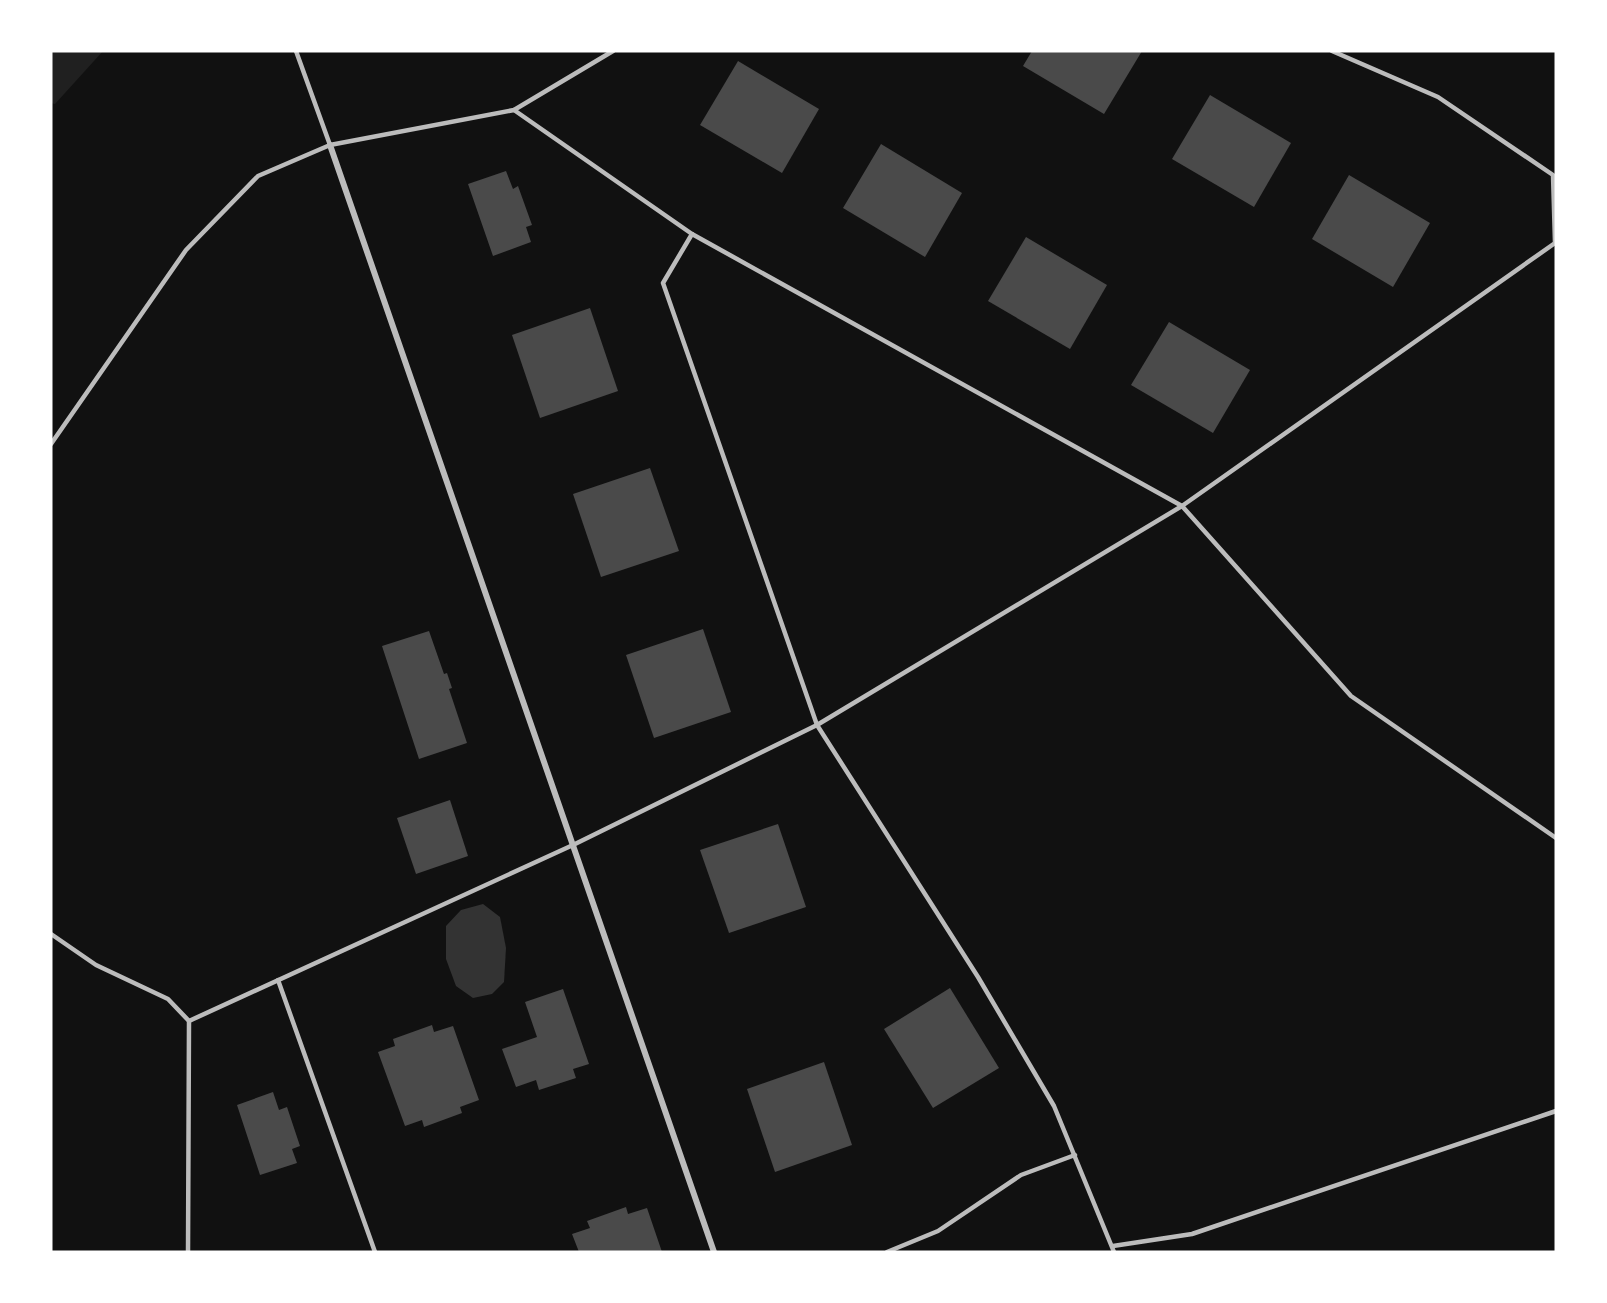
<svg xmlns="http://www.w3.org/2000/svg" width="1607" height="1303" viewBox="0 0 1607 1303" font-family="Overpass,sans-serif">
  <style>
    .green { fill: #202020 }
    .water { fill: #333 }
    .building { fill: #4a4a4a }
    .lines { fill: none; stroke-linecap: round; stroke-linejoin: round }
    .service { stroke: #bcbcbc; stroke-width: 4.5 }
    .minor { stroke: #bcbcbc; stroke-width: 6 }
  </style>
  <rect width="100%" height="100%" fill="#111"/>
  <polygon class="green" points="51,51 103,51 55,104 51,103"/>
  <polygon class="water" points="483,904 500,917 506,948 504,982 492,994 473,998 456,986 446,959 446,926 461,910"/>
  <g class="building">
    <polygon points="1032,51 1142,51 1104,114 1023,66"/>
    <polygon points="738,61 819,109 782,173 700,125"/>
    <polygon points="1210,95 1291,143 1254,207 1172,159"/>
    <polygon points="881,144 962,193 925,257 843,208"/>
    <polygon points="506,171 513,189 518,186 532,225 526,227 531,242 493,256 468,184"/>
    <polygon points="1349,175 1430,223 1393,287 1312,239"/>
    <polygon points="1026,237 1107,285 1070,349 988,301"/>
    <polygon points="590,308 618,391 540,418 512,335"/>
    <polygon points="1169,322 1250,370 1213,433 1131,385"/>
    <polygon points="650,468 679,551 601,577 573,494"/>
    <polygon points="703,629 731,712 654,738 626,655"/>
    <polygon points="429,631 444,674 447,673 452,688 449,689 467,743 419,759 382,646"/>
    <polygon points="450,800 468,856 416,874 397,818"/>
    <polygon points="778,824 806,907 729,933 700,850"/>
    <polygon points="950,988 999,1068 933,1108 884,1029"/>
    <polygon points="563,989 589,1064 573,1069 576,1078 539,1090 536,1080 516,1087 502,1049 537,1037 525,1002"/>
    <polygon points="432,1025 434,1032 453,1026 479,1100 460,1107 462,1113 424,1127 422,1120 405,1126 378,1052 395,1046 393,1039"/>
    <polygon points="824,1062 852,1145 775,1172 747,1089"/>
    <polygon points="273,1092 279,1110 287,1107 300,1146 292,1149 297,1163 260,1175 237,1105"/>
    <polygon points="626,1207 628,1214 647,1208 662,1252 579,1252 572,1234 590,1228 587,1221"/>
  </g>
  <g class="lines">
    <g class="service">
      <polyline points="296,51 330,145"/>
      <polyline points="514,110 692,234 1182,506 1351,696 1556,838"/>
      <polyline points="692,234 663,283 817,725 978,977 1054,1106 1114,1252"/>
      <polyline points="51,444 186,250 258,176 330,145 514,110 613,51"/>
      <polyline points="51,934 96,965 168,999 189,1021 188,1252"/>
      <polyline points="278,980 375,1252"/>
      <polyline points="189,1021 573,845 817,725 1182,506 1555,243 1553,175 1438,97 1332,51"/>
      <polyline points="1113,1246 1192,1234 1556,1111"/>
      <polyline points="887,1252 938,1231 1021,1175 1075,1155"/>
    </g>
    <polyline class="minor" points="330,145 714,1252"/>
  </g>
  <rect width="1607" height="1303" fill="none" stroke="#ffffff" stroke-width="105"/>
</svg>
